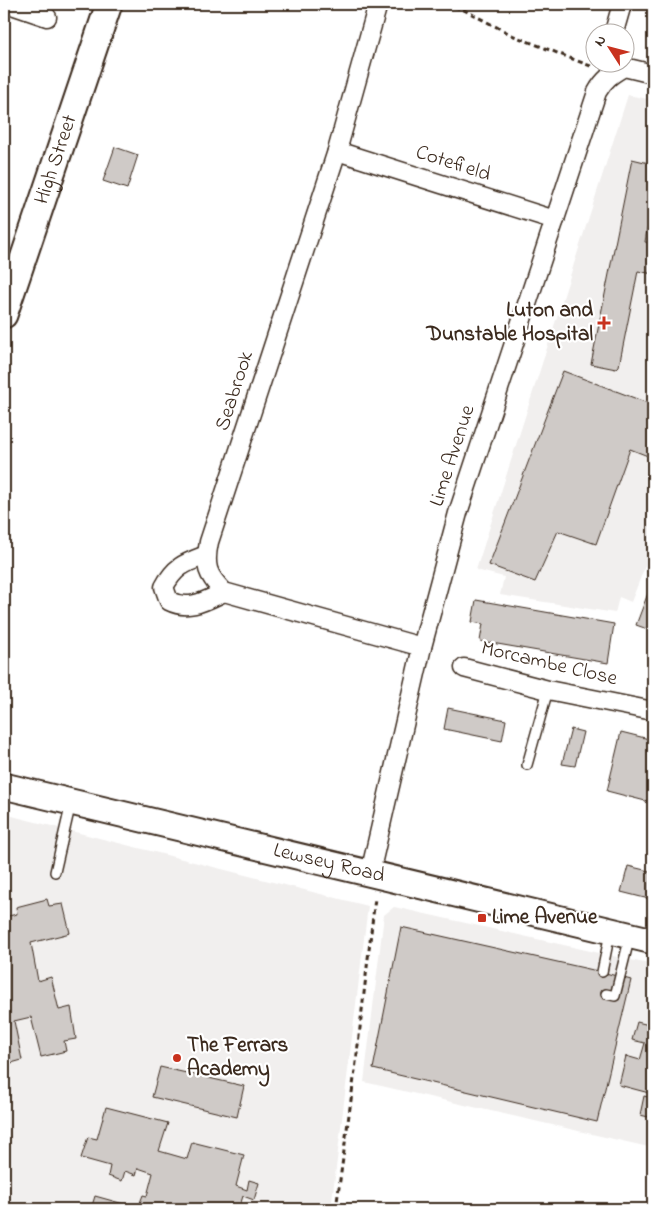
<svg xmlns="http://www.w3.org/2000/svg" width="657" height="1213" viewBox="0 0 657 1213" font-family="'Indie Flower',sans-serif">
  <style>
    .built { fill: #f1efee }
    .building { fill: #cfcac7; stroke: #3b2a1e }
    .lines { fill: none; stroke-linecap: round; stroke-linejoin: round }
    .lane-casing { stroke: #3b2a1e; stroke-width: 12 }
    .street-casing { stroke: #3b2a1e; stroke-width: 21 }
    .secondary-casing { stroke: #3b2a1e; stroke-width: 29 }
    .path { stroke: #3b2a1e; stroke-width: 3; stroke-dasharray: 5 4; stroke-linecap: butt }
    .lane { stroke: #fff; stroke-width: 9 }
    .street { stroke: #fff; stroke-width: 18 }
    .secondary { stroke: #fff; stroke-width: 25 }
    .poi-dot { fill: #c8321e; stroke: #fff; stroke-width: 2 }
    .labels { text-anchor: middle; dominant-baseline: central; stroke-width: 4.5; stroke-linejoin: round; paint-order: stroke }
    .street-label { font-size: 21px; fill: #3b2a1e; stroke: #fff }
    .poi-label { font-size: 21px; font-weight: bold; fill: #3b2a1e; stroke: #fff; text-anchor: start }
  </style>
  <rect width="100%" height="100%" fill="#fff"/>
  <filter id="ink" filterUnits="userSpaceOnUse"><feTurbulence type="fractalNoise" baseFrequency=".02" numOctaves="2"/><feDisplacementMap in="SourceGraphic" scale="10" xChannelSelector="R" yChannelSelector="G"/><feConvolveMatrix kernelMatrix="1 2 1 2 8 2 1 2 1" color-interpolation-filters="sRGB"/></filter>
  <g filter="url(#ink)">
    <g class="built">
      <polygon points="628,95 653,100 653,546 631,602 619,597 615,613 500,595 504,577 476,570"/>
      <polygon points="4,814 368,906 331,1209 4,1209"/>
      <polygon points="394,907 653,965 653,1148 364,1082 384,915"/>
    </g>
    <g class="building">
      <polygon points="115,147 138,155 127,189 103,181"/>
      <polygon points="632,159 653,164 653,195 645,242 653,243 653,274 638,271 619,366 616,369 591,364"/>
      <polygon points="563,371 653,405 653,458 630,449 596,544 558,531 535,582 489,565"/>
      <polygon points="653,580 653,631 636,625"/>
      <polygon points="476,600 614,624 608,663 480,641 483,624 472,622"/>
      <polygon points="448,708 506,720 502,741 444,729"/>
      <polygon points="571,729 583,732 575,766 562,764"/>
      <polygon points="621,732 653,740 653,803 607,791"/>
      <polygon points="628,866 653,872 653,900 621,892"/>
      <polygon points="47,899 49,906 63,904 70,933 31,943 38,981 51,977 59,1010 71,1007 76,1039 64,1041 66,1051 41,1057 31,1017 14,1021 22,1060 4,1065 4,1029 6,1029 4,1017 4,917 17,914 16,907"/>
      <polygon points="401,927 602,972 631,980 597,1122 373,1069"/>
      <polygon points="653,1009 653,1118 640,1115 644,1096 648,1097 649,1093 619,1085 626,1056 640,1060 645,1043 632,1040 637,1022 649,1025"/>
      <polygon points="160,1067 244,1086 237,1117 152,1097"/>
      <polygon points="106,1107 168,1123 159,1151 187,1159 192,1142 244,1155 236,1186 247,1190 249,1180 259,1183 254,1200 243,1196 239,1209 91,1209 95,1196 138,1208 143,1195 147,1196 153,1173 138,1168 136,1175 125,1171 122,1181 108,1176 110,1166 81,1158 88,1137 97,1139"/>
    </g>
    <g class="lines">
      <g class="lane-casing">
        <g id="lane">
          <polyline points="527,765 548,690"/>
          <polyline points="55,872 71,803"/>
          <polyline points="602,972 610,933"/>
          <polyline points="606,994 615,996 630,936"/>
        </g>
      </g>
      <g class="street-casing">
        <g id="street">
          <polyline points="9,4 47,17"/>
          <path d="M 378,4 L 337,151 L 209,542 C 204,566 207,575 224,592 L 422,647"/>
          <polyline points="614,32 622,4"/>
          <polyline points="337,151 555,220"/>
          <path d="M 206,555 C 185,563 175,566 164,587 L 169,601 C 189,611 205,601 224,592"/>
          <polyline points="464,668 548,690 653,711"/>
          <path d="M 370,873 L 422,647 L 458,513 L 597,92 C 604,79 612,74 624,67 L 653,74"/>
        </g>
      </g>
      <g class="secondary-casing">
        <g id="secondary">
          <path id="s1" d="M 4,315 L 109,4"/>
          <path id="s2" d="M 4,786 L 653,941"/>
        </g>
      </g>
      <g class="path">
        <polyline points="446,4 464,10 514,36 593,67"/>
        <polyline points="336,1209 355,1071 375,898"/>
      </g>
      <use href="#lane" class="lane"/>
      <use href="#street" class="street"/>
      <use href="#secondary" class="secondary"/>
    </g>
  </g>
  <g class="poi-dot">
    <path d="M601.5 315.5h5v5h5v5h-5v5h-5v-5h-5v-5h5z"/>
    <rect x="477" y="913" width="10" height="10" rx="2.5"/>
    <circle cx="177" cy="1058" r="5"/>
  </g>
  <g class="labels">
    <g class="street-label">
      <text stroke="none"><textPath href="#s1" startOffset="164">High Street</textPath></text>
      <text transform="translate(453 164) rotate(18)">Cotefield</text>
      <text transform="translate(235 391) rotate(-72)">Seabrook</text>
      <text transform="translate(453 456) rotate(-72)">Lime Avenue</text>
      <text transform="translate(549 664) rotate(13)">Morcambe Close</text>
      <text stroke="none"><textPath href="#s2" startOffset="334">Lewsey Road</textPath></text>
    </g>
    <g class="poi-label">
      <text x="593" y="311" text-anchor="end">Luton and<tspan x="593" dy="24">Dunstable Hospital</tspan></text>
      <text x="492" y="918">Lime Avenue</text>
      <text x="187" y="1046">The Ferrars<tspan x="187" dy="24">Academy</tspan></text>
    </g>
  </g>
  <rect width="657" height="1213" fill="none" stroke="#fff" stroke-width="20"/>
  <rect x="10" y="10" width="637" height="1193" fill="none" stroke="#3b2a1e" stroke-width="2" filter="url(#ink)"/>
  <g transform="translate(610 48) rotate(306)"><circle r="24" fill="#ffffff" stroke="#b1aaa5"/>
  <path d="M0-4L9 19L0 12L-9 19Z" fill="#c8321e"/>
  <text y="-8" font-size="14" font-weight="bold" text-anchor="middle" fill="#3b2a1e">N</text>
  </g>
</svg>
